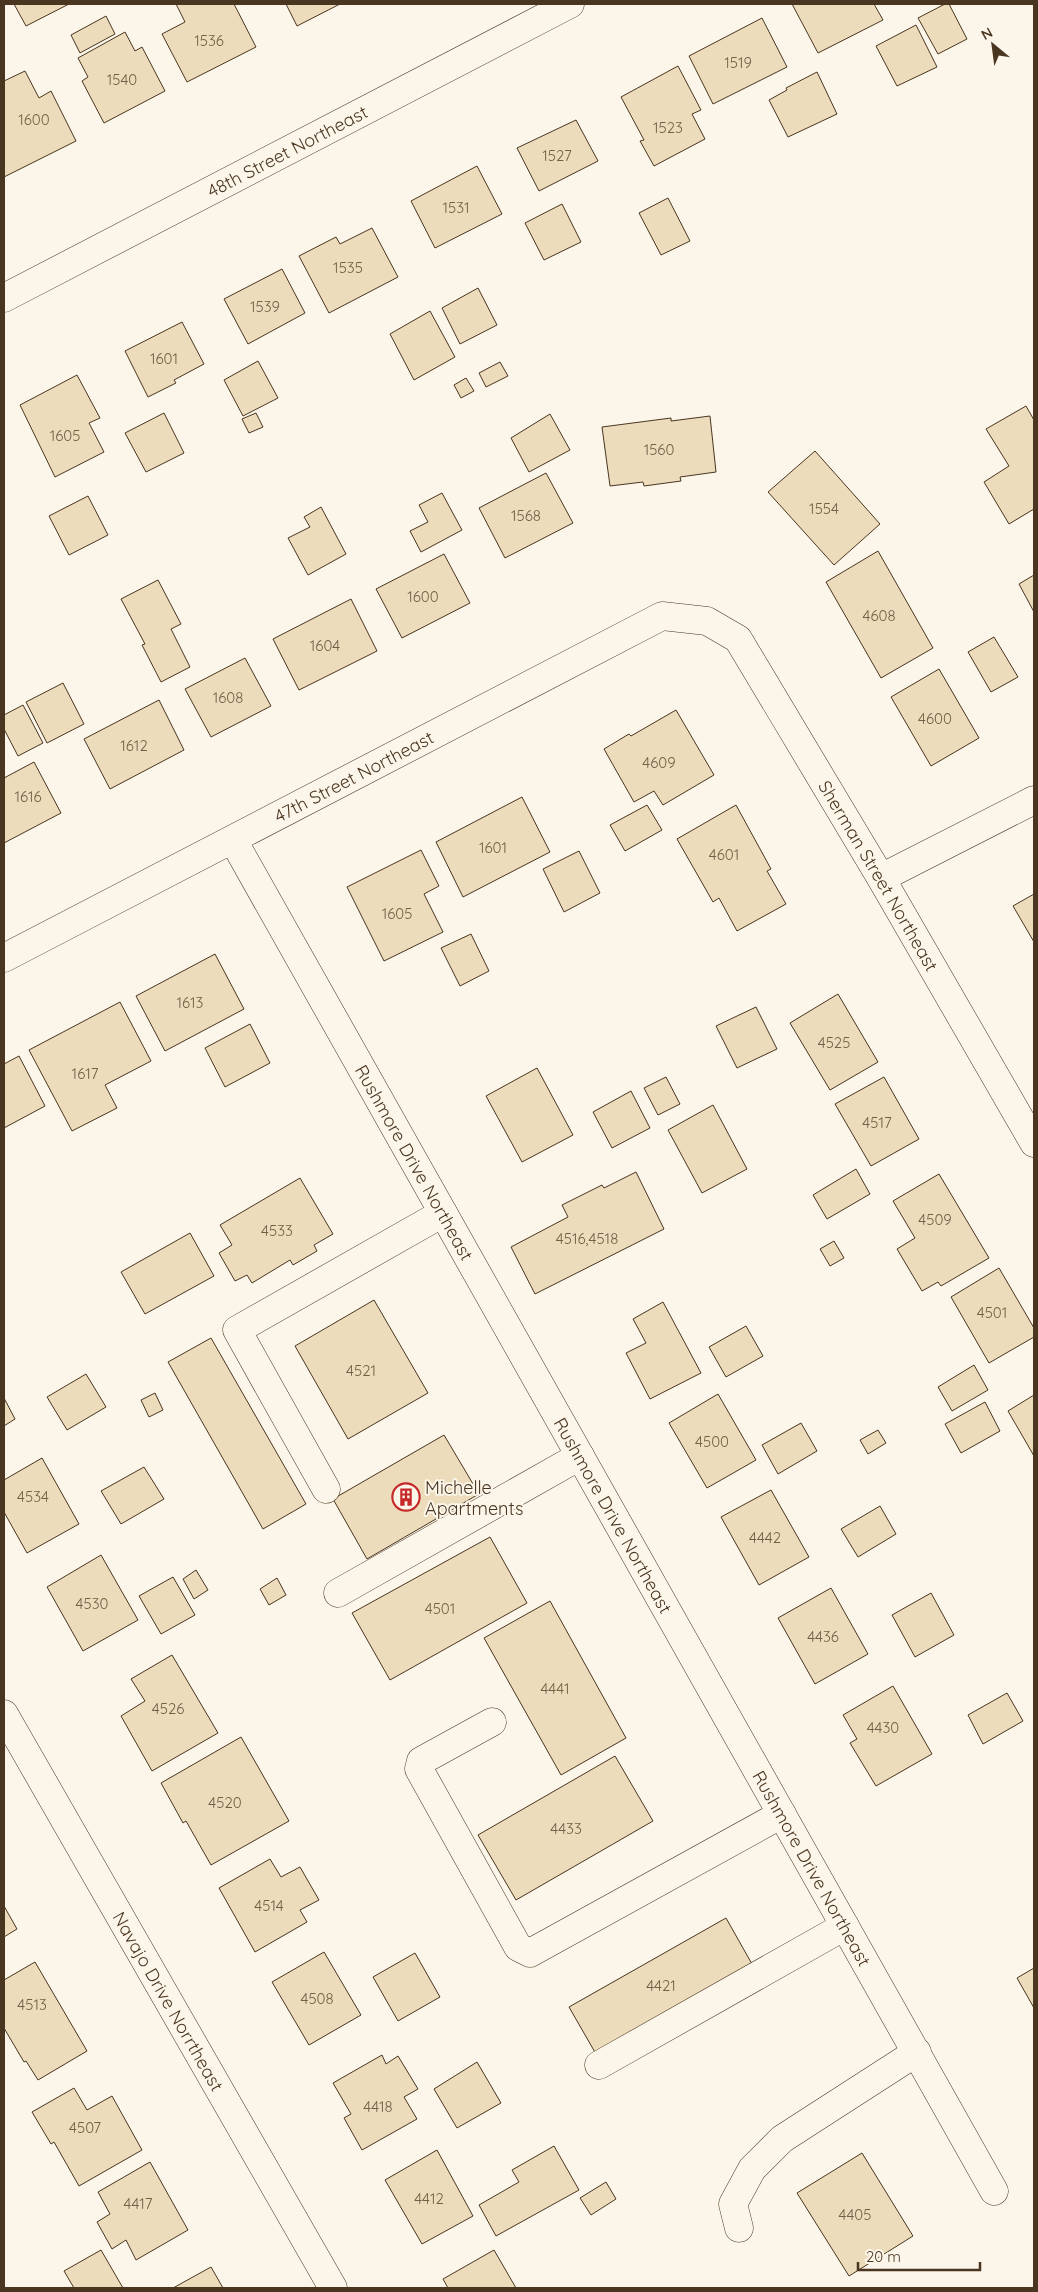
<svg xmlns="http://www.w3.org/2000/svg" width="1038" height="2292" viewBox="0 0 1038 2292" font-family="Quicksand,sans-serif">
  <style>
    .building { fill: #ecdcbc; stroke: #4a3520 }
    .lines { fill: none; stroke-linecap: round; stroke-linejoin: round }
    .minor-casing { stroke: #4a3520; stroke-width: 29 }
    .minor { stroke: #fbf6e9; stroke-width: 28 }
    .labels { text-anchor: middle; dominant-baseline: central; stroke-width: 4; stroke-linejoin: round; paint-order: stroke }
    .number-label { font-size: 15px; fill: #725f47 }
    .street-label { font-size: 18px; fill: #4a3520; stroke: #fbf6e9 }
    .poi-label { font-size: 18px; fill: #4a3520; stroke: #fbf6e9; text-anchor: start }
  </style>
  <rect width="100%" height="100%" fill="#fbf6e9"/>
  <g class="building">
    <polygon points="14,4 69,4 26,26"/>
    <polygon points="176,4 234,4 256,47 187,82 162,34 185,22"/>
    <polygon points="286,4 340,4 297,26"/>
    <polygon points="792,4 874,4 883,20 818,53"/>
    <polygon points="945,4 949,4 967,39 938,54 918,18"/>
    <polygon points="106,16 115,34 80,53 71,35"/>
    <polygon points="762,18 787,67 713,104 689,56"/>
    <polygon points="916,25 937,67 897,86 876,46"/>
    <polygon points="125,32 135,51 142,47 165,91 104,123 82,81 88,77 78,58"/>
    <polygon points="678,66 701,110 692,114 705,139 654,166 640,141 644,140 621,97"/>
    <polygon points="25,71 39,98 51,91 76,141 4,177 4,81"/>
    <polygon points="817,72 837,114 788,137 769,100 787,90 786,88"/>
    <polygon points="576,120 598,161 539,191 517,148"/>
    <polygon points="477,166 502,214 435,248 411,201"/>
    <polygon points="668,198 690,241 661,255 639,213"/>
    <polygon points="562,204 581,242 544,260 525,223"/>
    <polygon points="372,228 398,277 329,313 299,256 336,237 340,244"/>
    <polygon points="282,269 305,313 248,344 224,299"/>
    <polygon points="478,288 497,325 460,344 442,308"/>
    <polygon points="430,311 455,357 414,380 390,334"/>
    <polygon points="182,322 204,364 174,380 176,383 148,397 125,351"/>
    <polygon points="258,361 278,398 243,416 224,380"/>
    <polygon points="500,362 508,376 486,387 479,373"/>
    <polygon points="77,375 100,418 89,423 104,452 55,477 20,405"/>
    <polygon points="466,378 474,391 461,398 454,385"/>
    <polygon points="1026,406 1034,420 1034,509 1009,524 984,482 1009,466 986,429"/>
    <polygon points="164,413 184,453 146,472 125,433"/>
    <polygon points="256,413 263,427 249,433 242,419"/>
    <polygon points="550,414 570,450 529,472 511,438"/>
    <polygon points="710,416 716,472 680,477 681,481 644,486 643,482 610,486 602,427 671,418 671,421"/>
    <polygon points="815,451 880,524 834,565 768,492"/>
    <polygon points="546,473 573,523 505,558 479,508"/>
    <polygon points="442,493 462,530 421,552 410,531 428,522 419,505"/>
    <polygon points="88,496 108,535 69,555 49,516"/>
    <polygon points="321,507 346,554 308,575 288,538 310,527 304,517"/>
    <polygon points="878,551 933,648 881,678 826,582"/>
    <polygon points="444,554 470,603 402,638 376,589"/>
    <polygon points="1034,575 1034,612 1019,584"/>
    <polygon points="158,580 181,624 171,629 190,667 161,682 142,645 145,644 121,599"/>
    <polygon points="351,599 377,651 299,690 273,639"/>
    <polygon points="994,637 1018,677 991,692 968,652"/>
    <polygon points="245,658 271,706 211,737 185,689"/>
    <polygon points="939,669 979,738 931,766 891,697"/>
    <polygon points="63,683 84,724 47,743 26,702"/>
    <polygon points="159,700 184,750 110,789 84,739"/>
    <polygon points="23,705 43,743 18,756 4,729 4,715"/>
    <polygon points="676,710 714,775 663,805 654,791 634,802 604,749 629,734 631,736"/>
    <polygon points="34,762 61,813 4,843 4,778"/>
    <polygon points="522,797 550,852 463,897 436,842"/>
    <polygon points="647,805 662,830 625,851 610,825"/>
    <polygon points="736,805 771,869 767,871 786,904 737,931 719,898 713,902 677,839"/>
    <polygon points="421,850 439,886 424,894 443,932 384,961 347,887"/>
    <polygon points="579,851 600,893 564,912 543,869"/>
    <polygon points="1034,894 1034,942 1013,906"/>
    <polygon points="471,934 489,971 460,986 441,948"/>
    <polygon points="215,954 244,1009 165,1051 136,996"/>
    <polygon points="838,994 878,1062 830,1090 790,1023"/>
    <polygon points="120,1002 151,1061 105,1085 117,1108 72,1131 29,1050"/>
    <polygon points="756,1007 777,1049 737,1068 716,1026"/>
    <polygon points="250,1024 270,1063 225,1087 205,1048"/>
    <polygon points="19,1056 45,1106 4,1128 4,1064"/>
    <polygon points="537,1068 573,1135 522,1162 486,1096"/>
    <polygon points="666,1077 680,1104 658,1115 644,1088"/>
    <polygon points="884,1077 919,1139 871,1166 835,1104"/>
    <polygon points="631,1091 650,1128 612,1148 593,1112"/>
    <polygon points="713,1105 747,1169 702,1193 668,1130"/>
    <polygon points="856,1169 870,1194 827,1219 813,1195"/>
    <polygon points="636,1172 664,1229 535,1294 511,1247 568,1217 562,1205 602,1185 604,1188"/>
    <polygon points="939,1174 989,1258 941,1286 938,1282 922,1291 897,1249 915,1238 893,1201"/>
    <polygon points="300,1178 333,1234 314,1245 317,1251 293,1265 290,1260 252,1283 247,1275 235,1281 219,1253 232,1245 220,1225"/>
    <polygon points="190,1233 214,1276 145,1314 121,1272"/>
    <polygon points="834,1241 844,1258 830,1266 820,1249"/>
    <polygon points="999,1268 1034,1328 1034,1337 989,1363 951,1297"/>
    <polygon points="374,1300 428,1393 348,1439 295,1346"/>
    <polygon points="663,1302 701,1373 650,1399 626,1353 646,1343 633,1319"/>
    <polygon points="746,1326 763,1356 726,1377 709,1347"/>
    <polygon points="211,1338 306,1504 263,1529 168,1362"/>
    <polygon points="974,1365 988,1390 952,1411 938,1387"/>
    <polygon points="86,1374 106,1407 67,1430 47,1397"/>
    <polygon points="155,1393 163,1410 149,1417 141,1400"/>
    <polygon points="718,1394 756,1460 707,1488 669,1423"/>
    <polygon points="1034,1395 1034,1456 1008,1411"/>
    <polygon points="4,1398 15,1419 4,1426"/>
    <polygon points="985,1402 1000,1431 961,1453 945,1424"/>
    <polygon points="801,1423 817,1451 778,1474 762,1445"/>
    <polygon points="878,1430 886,1443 868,1454 860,1440"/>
    <polygon points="444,1435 479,1494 367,1559 333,1499"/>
    <polygon points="42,1458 79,1524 27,1553 4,1512 4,1480"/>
    <polygon points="144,1467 164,1499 121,1524 101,1491"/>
    <polygon points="771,1490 809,1557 759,1585 721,1517"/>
    <polygon points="880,1506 896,1534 858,1557 841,1529"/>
    <polygon points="490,1537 527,1603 390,1680 352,1613"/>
    <polygon points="101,1555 138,1620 83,1651 47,1587"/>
    <polygon points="196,1570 208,1590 194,1599 183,1579"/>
    <polygon points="173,1577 195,1615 161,1634 139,1596"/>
    <polygon points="277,1578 286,1595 269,1605 260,1589"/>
    <polygon points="831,1588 868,1654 815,1684 778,1618"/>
    <polygon points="931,1593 954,1635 915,1657 892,1615"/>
    <polygon points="550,1601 626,1738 561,1775 484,1638"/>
    <polygon points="172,1655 218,1733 152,1771 121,1716 145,1701 131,1679"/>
    <polygon points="893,1686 932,1754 876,1786 850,1743 857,1739 843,1715"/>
    <polygon points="1007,1693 1023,1721 983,1744 968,1715"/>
    <polygon points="241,1737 289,1821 211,1865 186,1821 183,1823 161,1783"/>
    <polygon points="615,1756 653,1821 516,1900 478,1835"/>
    <polygon points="270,1859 281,1877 300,1867 319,1900 300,1910 307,1922 255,1952 219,1888"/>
    <polygon points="4,1906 17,1929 4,1937"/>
    <polygon points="726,1918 752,1964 596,2054 569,2007"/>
    <polygon points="324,1952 361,2015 309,2045 272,1982"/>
    <polygon points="415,1953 440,1997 398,2021 373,1977"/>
    <polygon points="35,1962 87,2051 38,2080 26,2061 24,2062 4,2028 4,1980"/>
    <polygon points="1034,1968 1034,2008 1017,1978"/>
    <polygon points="382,2055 386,2064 398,2056 418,2089 404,2097 417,2119 362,2150 344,2118 351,2114 333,2083"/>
    <polygon points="477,2062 501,2103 457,2128 434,2089"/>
    <polygon points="74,2088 87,2110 112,2096 142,2150 79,2186 54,2142 51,2144 32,2112"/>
    <polygon points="554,2146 579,2190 496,2236 479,2205 519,2182 512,2170"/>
    <polygon points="437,2150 473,2216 422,2244 385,2180"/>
    <polygon points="862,2153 913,2236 849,2276 797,2193"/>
    <polygon points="150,2162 188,2230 136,2260 126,2240 112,2249 97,2222 110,2214 98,2192"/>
    <polygon points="606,2182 616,2199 591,2215 580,2198"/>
    <polygon points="101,2250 123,2288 74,2288 64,2271"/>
    <polygon points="494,2250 516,2288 448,2288 443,2279"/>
    <polygon points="211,2267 223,2288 173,2288"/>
  </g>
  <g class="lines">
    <g class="minor-casing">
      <g id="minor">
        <path id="s1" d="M 4,298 L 570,4"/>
        <path id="s2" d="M 233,840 L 994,2191"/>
        <polyline points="881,878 1034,800"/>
        <path id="s3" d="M 4,958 L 662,616 L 707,621 L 738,639 L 881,878 L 1034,1143"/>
        <polyline points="326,1489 237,1330 443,1213"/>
        <polyline points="338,1593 580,1456"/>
        <path id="s4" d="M 4,1714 L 333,2288"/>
        <polyline points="492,1722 421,1761 419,1769 518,1947 530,1953 782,1814"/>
        <polyline points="599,2065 845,1926"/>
        <polyline points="739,2228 733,2204 752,2169 782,2139 917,2052"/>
      </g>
    </g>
    <use href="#minor" class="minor"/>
  </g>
  <defs>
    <g id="building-ring" transform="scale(1.4375)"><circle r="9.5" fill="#fbf6e9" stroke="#c62828" stroke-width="1.5"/><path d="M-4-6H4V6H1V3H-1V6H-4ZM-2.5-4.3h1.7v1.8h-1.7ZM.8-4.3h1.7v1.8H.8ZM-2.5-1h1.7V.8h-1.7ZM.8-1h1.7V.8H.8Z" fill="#c62828"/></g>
  </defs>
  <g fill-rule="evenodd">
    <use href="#building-ring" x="406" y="1497"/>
  </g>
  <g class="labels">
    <g class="number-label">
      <text x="209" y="40">1536</text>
      <text x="738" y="62">1519</text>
      <text x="122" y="79">1540</text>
      <text x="34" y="119">1600</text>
      <text x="668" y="127">1523</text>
      <text x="557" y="155">1527</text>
      <text x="456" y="207">1531</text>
      <text x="348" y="267">1535</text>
      <text x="265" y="306">1539</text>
      <text x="164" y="358">1601</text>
      <text x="65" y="435">1605</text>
      <text x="659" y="449">1560</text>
      <text x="824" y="508">1554</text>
      <text x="526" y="515">1568</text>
      <text x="423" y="596">1600</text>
      <text x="879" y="615">4608</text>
      <text x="325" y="645">1604</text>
      <text x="228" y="697">1608</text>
      <text x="935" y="718">4600</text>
      <text x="134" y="745">1612</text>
      <text x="659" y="762">4609</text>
      <text x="28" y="796">1616</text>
      <text x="493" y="847">1601</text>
      <text x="724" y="854">4601</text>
      <text x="397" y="913">1605</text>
      <text x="190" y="1002">1613</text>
      <text x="834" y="1042">4525</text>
      <text x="85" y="1073">1617</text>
      <text x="877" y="1122">4517</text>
      <text x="935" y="1219">4509</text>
      <text x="277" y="1230">4533</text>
      <text x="587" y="1238">4516,4518</text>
      <text x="992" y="1312">4501</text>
      <text x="361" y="1370">4521</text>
      <text x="712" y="1441">4500</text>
      <text x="33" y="1496">4534</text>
      <text x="765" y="1537">4442</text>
      <text x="92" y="1603">4530</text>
      <text x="440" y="1608">4501</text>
      <text x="823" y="1636">4436</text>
      <text x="555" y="1688">4441</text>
      <text x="168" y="1708">4526</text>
      <text x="883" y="1727">4430</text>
      <text x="225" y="1802">4520</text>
      <text x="566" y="1828">4433</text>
      <text x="269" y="1905">4514</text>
      <text x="661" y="1985">4421</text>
      <text x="317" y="1998">4508</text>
      <text x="32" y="2004">4513</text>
      <text x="378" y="2106">4418</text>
      <text x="85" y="2127">4507</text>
      <text x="429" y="2198">4412</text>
      <text x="138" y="2203">4417</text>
      <text x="855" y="2214">4405</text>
    </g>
    <g class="street-label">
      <text stroke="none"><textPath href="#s1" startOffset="319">48th Street Northeast</textPath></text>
      <text stroke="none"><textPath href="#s3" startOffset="394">47th Street Northeast</textPath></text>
      <text stroke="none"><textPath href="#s3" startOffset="1098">Sherman Street Northeast</textPath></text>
      <text stroke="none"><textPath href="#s2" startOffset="370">Rushmore Drive Northeast</textPath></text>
      <text stroke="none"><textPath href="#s2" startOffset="775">Rushmore Drive Northeast</textPath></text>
      <text stroke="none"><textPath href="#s2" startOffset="1180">Rushmore Drive Northeast</textPath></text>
      <text stroke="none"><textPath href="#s4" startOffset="331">Navajo Drive Norrtheast</textPath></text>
    </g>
    <g class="poi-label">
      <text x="425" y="1487">Michelle<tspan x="425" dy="21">Apartments</tspan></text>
    </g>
  </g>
  <rect width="1038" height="2292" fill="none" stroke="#4a3520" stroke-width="10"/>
  <g transform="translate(993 45) rotate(331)" stroke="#fbf6e9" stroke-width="4" paint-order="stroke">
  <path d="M0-4L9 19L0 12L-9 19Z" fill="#4a3520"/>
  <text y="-8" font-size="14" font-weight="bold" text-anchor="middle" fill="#4a3520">N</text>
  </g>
  <path d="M858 2262v8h122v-8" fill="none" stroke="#4a3520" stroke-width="2.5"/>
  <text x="866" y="2262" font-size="15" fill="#4a3520" stroke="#fbf6e9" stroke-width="4" paint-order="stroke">20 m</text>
</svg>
